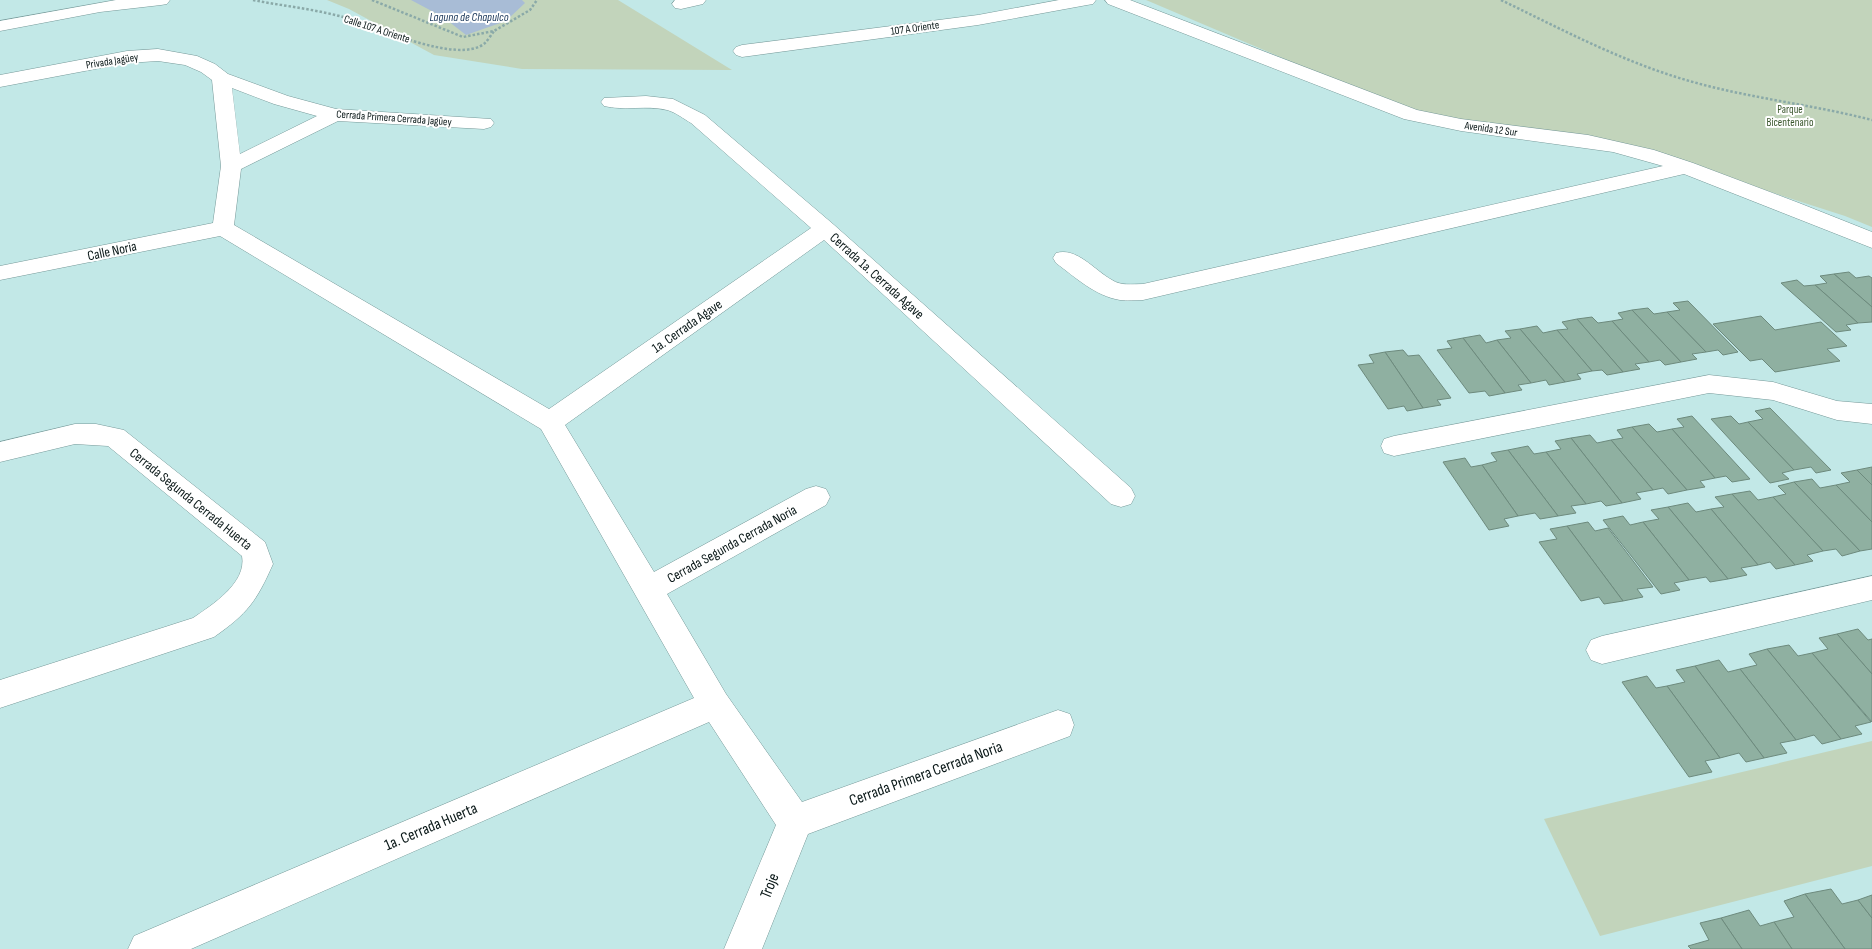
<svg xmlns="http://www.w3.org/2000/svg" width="1872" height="949" viewBox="0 0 1872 949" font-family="'Sofia Sans Condensed',sans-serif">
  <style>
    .green { fill: #c2d4bb }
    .water { fill: #a8bcd6 }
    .building { fill: #8fb0a1; stroke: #6d8a7d }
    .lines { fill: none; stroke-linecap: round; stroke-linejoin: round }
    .minor-casing { stroke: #769999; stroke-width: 1 }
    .path { stroke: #8aa9a8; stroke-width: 2.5; stroke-dasharray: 2.5 2; stroke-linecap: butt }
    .minor { fill: #fff; fill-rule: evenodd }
    .labels { text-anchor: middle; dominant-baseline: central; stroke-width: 4; stroke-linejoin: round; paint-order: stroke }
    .far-street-label { font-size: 11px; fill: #091717; stroke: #fff }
    .far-park-label { font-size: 11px; fill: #3a562d; stroke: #fff }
    .far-water-label { font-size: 12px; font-style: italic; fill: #183558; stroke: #fff }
    .street-label { font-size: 14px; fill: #091717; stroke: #fff }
    .near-street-label { font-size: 16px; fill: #091717; stroke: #fff }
  </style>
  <rect width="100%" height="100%" fill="#c2e8e7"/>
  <g class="green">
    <polygon points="327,0 618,0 732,70 522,69 434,55 349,9"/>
    <polygon points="1146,0 1872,0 1872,227 1845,216 1634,148 1419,116"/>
    <polygon points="1872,741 1872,866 1600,936 1544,819"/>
  </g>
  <polygon class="water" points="411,0 522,0 525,3 506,21 466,35 443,17"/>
  <g class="building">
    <polygon points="1849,272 1856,278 1869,276 1872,278 1872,307 1834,274"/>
    <polygon points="1834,274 1872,307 1872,322 1858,323 1815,285 1827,283 1820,276"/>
    <polygon points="1797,280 1804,286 1815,285 1858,323 1846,325 1851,330 1836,332 1781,283"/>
    <polygon points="1688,301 1738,352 1723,355 1718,350 1706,352 1667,312 1680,310 1673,303"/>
    <polygon points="1648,308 1654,314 1667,312 1706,352 1692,354 1697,359 1681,362 1632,310"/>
    <polygon points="1632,310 1681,362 1665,365 1660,360 1649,362 1612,321 1623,319 1618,313"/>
    <polygon points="1761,316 1775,330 1821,322 1847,346 1827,349 1840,361 1775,372 1762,359 1750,361 1713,324"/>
    <polygon points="1592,317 1598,323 1612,321 1649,362 1635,364 1640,369 1623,372 1577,319"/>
    <polygon points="1577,319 1623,372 1607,375 1602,370 1592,371 1557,330 1568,329 1562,322"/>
    <polygon points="1537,326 1543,333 1557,330 1592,371 1577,374 1581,379 1565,382 1520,329"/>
    <polygon points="1520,329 1565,382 1549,385 1546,380 1531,383 1497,340 1511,338 1505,331"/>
    <polygon points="1480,335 1486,343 1497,340 1531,383 1518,385 1522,390 1505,393 1463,338"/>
    <polygon points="1463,338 1505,393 1489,396 1485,391 1469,393 1437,350 1452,348 1447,341"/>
    <polygon points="1403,350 1408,356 1419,355 1451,398 1437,400 1441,405 1423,408 1385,352"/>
    <polygon points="1385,352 1423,408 1407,411 1404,406 1388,409 1358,365 1374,363 1369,355"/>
    <polygon points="1770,408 1831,470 1816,473 1811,467 1794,470 1748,422 1763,419 1755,411"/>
    <polygon points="1692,416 1750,479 1732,482 1726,476 1715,478 1672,429 1684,427 1677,419"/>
    <polygon points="1731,416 1739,424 1748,422 1794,470 1782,473 1789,479 1770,483 1711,419"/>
    <polygon points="1649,424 1657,432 1672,429 1715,478 1700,481 1705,487 1687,490 1632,427"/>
    <polygon points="1632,427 1687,490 1668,494 1663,488 1653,490 1611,440 1623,438 1617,430"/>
    <polygon points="1590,435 1597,443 1611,440 1653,490 1636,493 1641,499 1622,503 1571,438"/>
    <polygon points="1571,438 1622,503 1606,506 1601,501 1586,504 1546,452 1561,449 1555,441"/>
    <polygon points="1528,446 1534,454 1546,452 1586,504 1571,506 1576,513 1558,516 1508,450"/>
    <polygon points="1508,450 1558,516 1540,519 1535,513 1518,516 1482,465 1497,461 1491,453"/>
    <polygon points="1465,458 1471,467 1482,465 1518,516 1504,519 1509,526 1489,530 1443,462"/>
    <polygon points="1872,467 1872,485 1857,470"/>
    <polygon points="1857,470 1872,485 1872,522 1836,485 1850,482 1841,473"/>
    <polygon points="1812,479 1820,488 1836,485 1872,522 1872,549 1860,551 1794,482"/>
    <polygon points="1794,482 1860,551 1842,556 1836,549 1823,551 1773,497 1786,494 1778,486"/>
    <polygon points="1750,491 1758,500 1773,497 1823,551 1807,555 1813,561 1795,565 1732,494"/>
    <polygon points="1732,494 1795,565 1776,569 1770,562 1758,565 1711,509 1724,507 1715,497"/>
    <polygon points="1688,503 1696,512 1711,509 1758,565 1741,568 1747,575 1728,579 1668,507"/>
    <polygon points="1668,507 1728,579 1710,582 1706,577 1689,580 1643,522 1659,519 1651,510"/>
    <polygon points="1623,516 1630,525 1643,522 1689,580 1674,583 1680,590 1661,594 1603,520"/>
    <polygon points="1588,522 1595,531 1608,528 1653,587 1637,589 1643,597 1623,601 1567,526"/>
    <polygon points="1567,526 1623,601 1604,604 1599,597 1581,601 1539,542 1557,539 1550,529"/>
    <polygon points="1858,629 1868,640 1872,639 1872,674 1837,634"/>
    <polygon points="1837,634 1872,674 1872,722 1812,653 1828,649 1819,638"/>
    <polygon points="1789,645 1798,656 1812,653 1871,722 1855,726 1862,734 1841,739 1767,649"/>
    <polygon points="1767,649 1841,739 1822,744 1814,735 1796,740 1740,669 1757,665 1749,654"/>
    <polygon points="1719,660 1728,672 1740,669 1796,740 1780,743 1787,753 1764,758 1695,666"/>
    <polygon points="1695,666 1764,758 1746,762 1739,753 1720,758 1667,686 1685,682 1676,670"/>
    <polygon points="1647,676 1656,688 1667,686 1720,758 1705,761 1712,772 1689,777 1622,682"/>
    <polygon points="1831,889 1842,904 1858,900 1872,918 1872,949 1845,949 1805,894"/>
    <polygon points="1805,894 1845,949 1792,949 1774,922 1794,917 1784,901"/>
    <polygon points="1872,895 1872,918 1858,900"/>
    <polygon points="1749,910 1760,926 1774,922 1792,949 1742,949 1721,918"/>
    <polygon points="1721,918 1742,949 1691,949 1688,946 1709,940 1700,923"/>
  </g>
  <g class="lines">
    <g class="minor-casing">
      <g id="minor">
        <polygon points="116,0 170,0 167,4 161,5 100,12 0,31 0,21"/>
        <polygon points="675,0 706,0 703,4 681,9 675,8 672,4"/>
        <polygon points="1059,0 1096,0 1093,4 1087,5 978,25 742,57 736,55 733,51 736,47 742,45 978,15"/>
        <path d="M 1105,0 L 1130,0 L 1417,110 L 1461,119 L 1588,135 L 1654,150 L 1693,163 L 1799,203 L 1872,232 L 1872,248 L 1684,174 L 1143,300 C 1135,300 1127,301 1120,300 C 1095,296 1075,277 1056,263 L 1053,258 L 1056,253 C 1077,247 1094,270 1112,280 C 1121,286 1132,284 1143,284 L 1663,166 L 1613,152 L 1461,131 L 1404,119 L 1108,4 Z"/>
        <path d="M 158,49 L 197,56 L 215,64 L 228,74 L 288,96 L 336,109 L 491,119 L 494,123 L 491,127 L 484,129 L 338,121 L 241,169 L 234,225 L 549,409 L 811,228 L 691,123 C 684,119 675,112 667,110 C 646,105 624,111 604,106 L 601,102 L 604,98 L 646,96 L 673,99 L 705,115 L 833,224 L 1131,488 L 1135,496 L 1131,504 L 1121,507 L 1111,504 L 824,240 L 565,425 L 654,572 L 806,489 L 816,486 L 826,489 L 830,497 L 826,505 L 667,594 L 726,694 L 802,802 L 1058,710 L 1070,714 L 1074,725 L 1070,736 L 808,834 L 762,949 L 724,949 L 776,825 L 709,722 L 191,949 L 128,949 L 134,936 L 694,698 L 541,429 L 220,236 L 0,280 L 0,266 L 213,223 L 221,166 L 212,80 L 201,72 L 185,65 L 158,61 L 127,63 L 0,87 L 0,75 L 127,51 ZM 232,88 L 274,104 L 317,116 L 240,154 Z"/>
        <polygon points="1709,375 1773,382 1837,401 1872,404 1872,424 1837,420 1773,400 1709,393 1394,456 1384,453 1381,446 1384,439 1394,436"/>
        <path d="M 75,424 L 96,424 L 124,430 L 265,542 L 273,564 C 256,602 248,613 214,637 L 0,708 L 0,680 L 193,618 C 212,605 247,583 242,556 L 108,446 L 75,444 L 0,462 L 0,442 Z"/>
        <polygon points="1872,576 1872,600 1602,664 1591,660 1586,650 1591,640 1602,636"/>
      </g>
    </g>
    <g class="path">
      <path d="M 253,0 C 283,6 314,9 343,17 C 373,25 458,66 485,43 C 488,40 491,35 494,31"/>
      <polyline points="372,0 463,37 494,31 530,10 537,0"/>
      <path d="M 1501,0 C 1561,29 1621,61 1686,80 C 1747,98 1810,104 1872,120"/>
    </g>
    <use href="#minor" class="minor"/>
  </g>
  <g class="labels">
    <g class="far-street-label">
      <text transform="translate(915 28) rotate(-8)">107 A Oriente</text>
      <text transform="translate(377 29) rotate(18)">Calle 107 A Oriente</text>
      <text transform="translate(112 61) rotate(-9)">Privada Jagüey</text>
      <text transform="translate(394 118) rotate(4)">Cerrada Primera Cerrada Jagüey</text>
      <text transform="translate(1491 129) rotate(8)">Avenida 12 Sur</text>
    </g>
    <g class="far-park-label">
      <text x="1790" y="109">Parque<tspan x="1790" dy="13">Bicentenario</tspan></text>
    </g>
    <g class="far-water-label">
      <text x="469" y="17">Laguna de Chapulco</text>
    </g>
    <g class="street-label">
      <text transform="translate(112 251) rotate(-12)">Calle Noria</text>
      <text transform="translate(877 276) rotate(42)">Cerrada 1a. Cerrada Agave</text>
      <text transform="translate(687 326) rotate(-35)">1a. Cerrada Agave</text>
      <text transform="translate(191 499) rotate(39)">Cerrada Segunda Cerrada Huerta</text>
      <text transform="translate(732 544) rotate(-29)">Cerrada Segunda Cerrada Noria</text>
    </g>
    <g class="near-street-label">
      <text transform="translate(926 774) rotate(-20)">Cerrada Primera Cerrada Noria</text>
      <text transform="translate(431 827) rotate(-23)">1a. Cerrada Huerta</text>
      <text transform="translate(770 886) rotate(-68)">Troje</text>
    </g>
  </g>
</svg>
